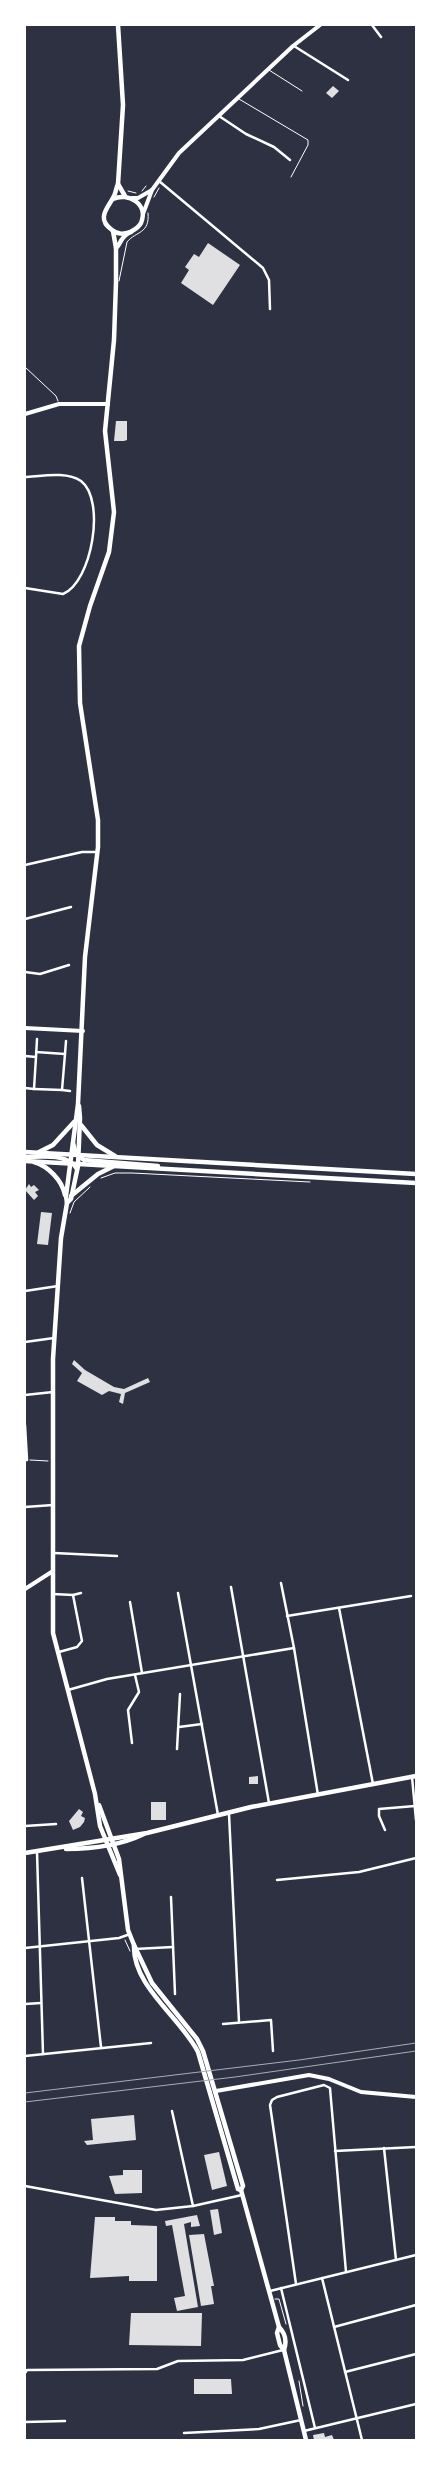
<svg xmlns="http://www.w3.org/2000/svg" width="441" height="2465" viewBox="0 0 441 2465" font-family="'Public Sans',sans-serif">
  <style>
    .building { fill: #e0e0e3 }
    .lines { fill: none; stroke-linecap: round; stroke-linejoin: round }
    .path { stroke: #fff; stroke-width: 1 }
    .service { stroke: #fff; stroke-width: 1 }
    .minor { stroke: #fff; stroke-width: 2.5 }
    .tertiary { stroke: #fff; stroke-width: 4 }
    .primary { stroke: #fff; stroke-width: 4.5 }
    .trunk { stroke: #fff; stroke-width: 4.5 }
    .rail { stroke: #abadb3; stroke-width: 1 }
  </style>
  <rect width="100%" height="100%" fill="#2d3142"/>
  <g class="building">
    <polygon points="333,86 339,91 332,98 326,93"/>
    <polygon points="208,243 240,265 213,305 181,283 189,270 185,267 194,254 199,257"/>
    <polygon points="116,421 127,421 127,440 124,441 114,441"/>
    <polygon points="29,1184 31,1187 34,1185 39,1190 35,1192 38,1196 34,1200 25,1190"/>
    <polygon points="41,1212 52,1213 48,1245 37,1244"/>
    <polygon points="74,1360 85,1370 114,1387 124,1389 148,1378 150,1382 125,1393 123,1404 119,1402 121,1394 109,1391 102,1395 77,1381 82,1373 72,1364"/>
    <polygon points="258,1776 258,1784 249,1784 249,1777"/>
    <rect x="151" y="1802" width="15" height="18"/>
    <polygon points="79,1809 83,1812 81,1816 85,1818 84,1822 80,1827 73,1830 69,1821"/>
    <polygon points="134,2115 136,2140 87,2145 84,2141 93,2140 91,2119"/>
    <polygon points="219,2152 227,2186 212,2190 204,2155"/>
    <polygon points="123,2170 142,2170 142,2193 115,2194 109,2176 123,2175"/>
    <polygon points="218,2209 222,2233 214,2235 210,2210"/>
    <polygon points="197,2215 200,2226 191,2227 191,2222 184,2224 198,2307 177,2311 174,2298 185,2296 172,2225 166,2226 165,2221"/>
    <polygon points="95,2217 115,2217 115,2221 131,2221 131,2225 157,2226 157,2281 129,2281 129,2276 90,2278"/>
    <polygon points="204,2234 214,2286 211,2286 214,2304 201,2306 189,2235"/>
    <polygon points="131,2313 202,2313 201,2346 129,2345"/>
    <polygon points="194,2379 231,2379 232,2394 194,2394"/>
    <polygon points="324,2433 325,2437 332,2435 334,2440 314,2440 313,2435"/>
  </g>
  <g class="lines">
    <g class="path">
      <polyline points="128,191 136,193"/>
      <polyline points="142,191 146,186"/>
      <polyline points="154,197 159,188"/>
      <path d="M 119,281 L 127,242 C 136,231 150,234 148,213"/>
      <polyline points="25,367 56,396 58,401"/>
      <polyline points="101,1178 115,1173 132,1173 310,1182"/>
      <polyline points="70,1213 74,1202 90,1187"/>
      <polyline points="30,1460 48,1461"/>
      <polyline points="125,1940 130,1951"/>
      <polyline points="275,2299 279,2299 286,2324"/>
      <polyline points="299,2381 303,2406"/>
    </g>
    <g class="service">
      <polyline points="269,70 302,91"/>
      <polyline points="239,99 308,140 308,145 291,177"/>
    </g>
    <g class="minor">
      <polyline points="372,25 381,37"/>
      <polyline points="294,46 348,80"/>
      <polyline points="219,116 246,134 274,147 290,160"/>
      <polyline points="159,181 263,268 269,280 270,309"/>
      <path d="M 25,477 C 42,476 67,471 81,481 C 106,500 92,582 63,594 L 25,588"/>
      <polyline points="25,865 82,852 97,852"/>
      <polyline points="25,919 71,907"/>
      <polyline points="25,972 40,974 69,965"/>
      <polyline points="65,1054 66,1041"/>
      <polyline points="25,1056 36,1057 37,1039"/>
      <polyline points="25,1088 34,1089 36,1057"/>
      <polyline points="34,1089 62,1090 65,1054 36,1052"/>
      <polyline points="62,1090 70,1091"/>
      <polyline points="25,1291 58,1286"/>
      <polyline points="25,1342 54,1338"/>
      <polyline points="25,1395 53,1392"/>
      <polyline points="25,1460 27,1460 25,1425"/>
      <polyline points="25,1507 53,1505"/>
      <polyline points="54,1553 117,1556"/>
      <polyline points="281,1583 294,1648 318,1795"/>
      <polyline points="231,1587 269,1803"/>
      <polyline points="178,1593 218,1815"/>
      <polyline points="53,1594 73,1595 81,1593"/>
      <polyline points="130,1602 142,1673"/>
      <polyline points="339,1608 373,1784"/>
      <polyline points="287,1616 411,1596"/>
      <polyline points="59,1652 77,1647 82,1641 73,1595"/>
      <polyline points="68,1690 107,1679 294,1648"/>
      <polyline points="179,1727 202,1724"/>
      <polyline points="132,1743 128,1710 139,1692 135,1675"/>
      <polyline points="177,1749 180,1694"/>
      <polyline points="412,1777 416,1820"/>
      <polyline points="229,1814 239,2022"/>
      <polyline points="25,1826 56,1824"/>
      <polyline points="385,1830 379,1816 379,1809 415,1806"/>
      <polyline points="37,1852 43,2054"/>
      <polyline points="82,1878 101,2047"/>
      <polyline points="277,1880 359,1872 416,1858"/>
      <polyline points="171,1897 175,1994"/>
      <polyline points="25,1948 119,1938 130,1934"/>
      <polyline points="135,1949 173,1947"/>
      <polyline points="25,2004 41,2003"/>
      <polyline points="223,2024 271,2020 273,2051"/>
      <polyline points="25,2056 151,2043"/>
      <polyline points="172,2111 193,2206"/>
      <polyline points="384,2148 396,2260"/>
      <polyline points="335,2151 416,2147"/>
      <polyline points="25,2186 156,2210 193,2206 242,2195"/>
      <polyline points="322,2278 362,2440"/>
      <polyline points="296,2284 270,2105 272,2100 277,2097 324,2085 330,2088 331,2100 346,2272"/>
      <polyline points="281,2288 315,2428"/>
      <polyline points="270,2291 416,2255"/>
      <polyline points="334,2327 416,2305"/>
      <polyline points="345,2372 416,2354"/>
      <polyline points="25,2373 27,2370 157,2369 178,2361 243,2360 283,2350"/>
      <polyline points="25,2422 65,2421"/>
      <polyline points="304,2431 416,2404"/>
      <polyline points="184,2433 259,2429 301,2420"/>
    </g>
    <g class="tertiary">
      <polyline points="132,198 138,198 152,190"/>
      <polyline points="143,214 152,190 179,153 293,46 320,25"/>
      <polyline points="25,414 59,404 108,404"/>
      <polyline points="25,1028 83,1031"/>
      <polyline points="25,1589 53,1571"/>
      <polyline points="216,2091 309,2075 329,2079 361,2092 416,2097"/>
    </g>
    <g class="primary">
      <path d="M 118,25 L 123,105 L 118,184 C 116,188 116,192 114,196 C 109,207 95,218 112,230 C 118,235 124,234 131,232"/>
      <polyline points="118,184 125,196"/>
      <path d="M 113,199 C 128,192 149,204 141,223 C 137,231 128,231 123,238 C 120,241 120,245 116,248"/>
      <polyline points="79,1106 80,1118 78,1166 71,1199 67,1203 61,1238 53,1359 53,1633 95,1794 100,1826 120,1875"/>
      <polyline points="81,1125 97,1145 115,1156"/>
      <polyline points="39,1152 53,1145 74,1122"/>
      <path d="M 34,1162 C 48,1166 62,1180 65,1195"/>
      <polyline points="71,1196 98,1174 114,1166"/>
      <polyline points="67,1203 66,1196 78,1104 85,957 98,847 98,820 80,703 79,646 90,606 109,552 114,512 105,431 114,340 116,282 116,248 113,231"/>
      <polyline points="99,1805 119,1859 128,1930 134,1945 152,1983 197,2039 203,2051 243,2186 241,2190"/>
      <path d="M 66,1849 C 93,1849 119,1846 144,1834"/>
      <polyline points="25,1853 147,1833 251,1807 416,1776"/>
      <path d="M 134,1945 C 132,1986 181,2018 198,2052 L 238,2189 L 241,2190 L 279,2327 C 286,2334 287,2341 284,2350"/>
      <polyline points="279,2327 277,2333 280,2345 284,2350 306,2440"/>
    </g>
    <g class="trunk">
      <polyline points="73,1143 76,1154 84,1160 158,1166"/>
      <polyline points="25,1152 416,1174"/>
      <path d="M 25,1157 C 41,1157 69,1153 77,1169"/>
      <polyline points="25,1161 416,1183"/>
    </g>
    <g class="rail">
      <polyline points="25,2093 299,2060 416,2043"/>
      <polyline points="25,2102 235,2077 416,2051"/>
    </g>
  </g>
  <rect width="441" height="2465" fill="none" stroke="#ffffff" stroke-width="52"/>
</svg>
